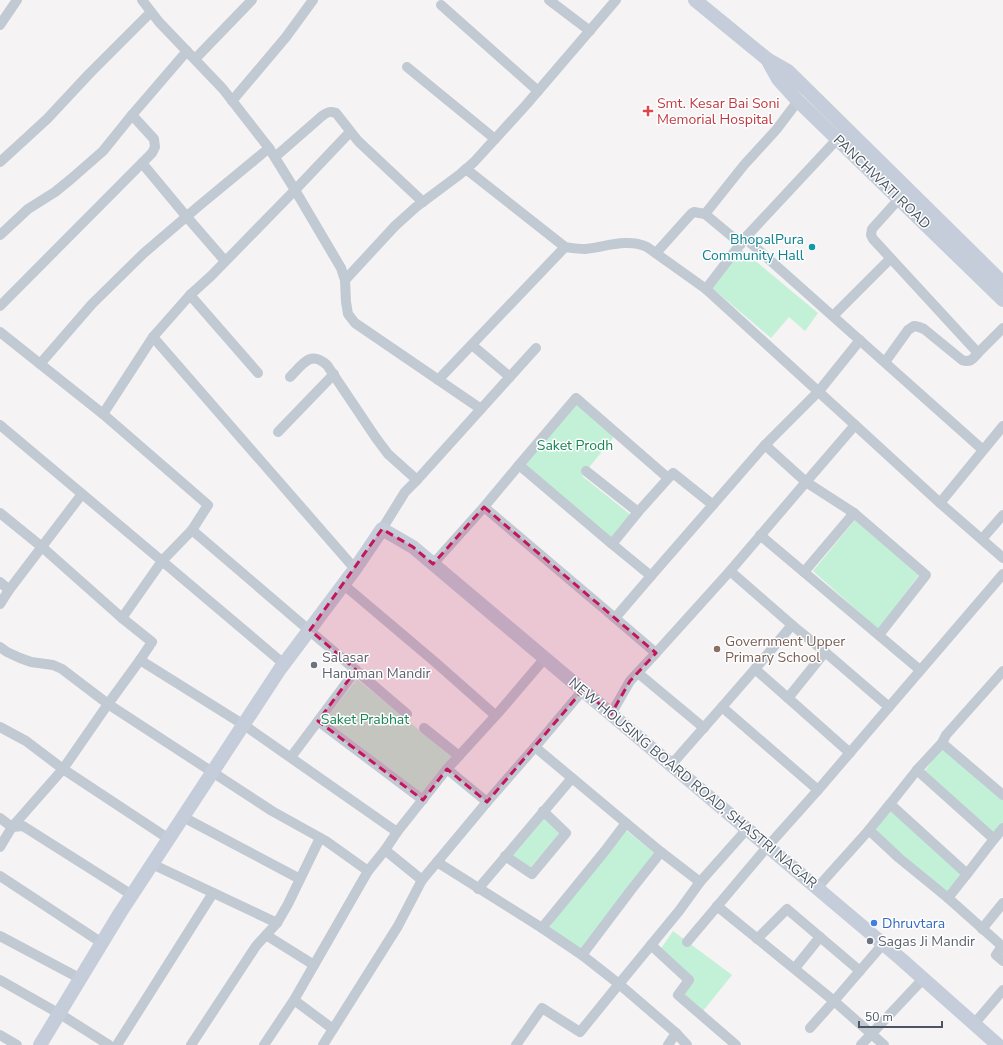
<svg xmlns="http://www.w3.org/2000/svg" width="1003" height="1045" viewBox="0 0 1003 1045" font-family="'Nunito Sans',sans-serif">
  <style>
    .green { fill: #c3f1d7 }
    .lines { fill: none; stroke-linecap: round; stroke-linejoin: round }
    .street { stroke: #c1c9d2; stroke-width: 10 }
    .secondary { stroke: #c4cdd9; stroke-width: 14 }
    .marked { fill: #c2185b; fill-opacity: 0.2; stroke: #c2185b; stroke-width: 3; stroke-dasharray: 8 5; stroke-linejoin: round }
    .health-dot { fill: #e0444e; stroke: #fff; stroke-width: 1.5 }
    .culture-dot { fill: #0f9aa8; stroke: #fff; stroke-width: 1.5 }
    .education-dot { fill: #8d6e63; stroke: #fff; stroke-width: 1.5 }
    .worship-dot { fill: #6b7280; stroke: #fff; stroke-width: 1.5 }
    .shop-dot { fill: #3f7fe0; stroke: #fff; stroke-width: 1.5 }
    .labels { text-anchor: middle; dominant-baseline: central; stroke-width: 3; stroke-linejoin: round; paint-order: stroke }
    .health-label { font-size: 14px; fill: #be3a42; stroke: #fff; text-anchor: start }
    .street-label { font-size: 14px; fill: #4a5561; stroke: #fff }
    .culture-label { font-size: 14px; fill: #0d838f; stroke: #fff; text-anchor: end }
    .park-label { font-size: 14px; fill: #188554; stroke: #fff }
    .education-label { font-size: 14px; fill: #785e54; stroke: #fff; text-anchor: start }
    .worship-label { font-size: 14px; fill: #5b616d; stroke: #fff; text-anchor: start }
    .shop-label { font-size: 14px; fill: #366cbe; stroke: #fff; text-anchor: start }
  </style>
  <rect width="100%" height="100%" fill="#f5f3f3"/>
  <g class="green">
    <polygon points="741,249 818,313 805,331 789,317 771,338 711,287"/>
    <polygon points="577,403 617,433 582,476 631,515 611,539 525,465"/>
    <polygon points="855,520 919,575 878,629 813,571"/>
    <polygon points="357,679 452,757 422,793 325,720"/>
    <polygon points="942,747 1003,800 1003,823 994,834 924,772"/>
    <polygon points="890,810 963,874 947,893 875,831"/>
    <polygon points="542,814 562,832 528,870 510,854"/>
    <polygon points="623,828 655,853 581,949 549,928"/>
    <polygon points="673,931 732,975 703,1011 684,994 694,979 660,950"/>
  </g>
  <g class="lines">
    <g class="street">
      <polyline points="142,0 159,22 223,89 269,148 295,190 350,132"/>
      <polyline points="549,0 590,31"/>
      <polyline points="441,5 538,91"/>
      <polyline points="0,25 17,0"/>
      <polyline points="195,59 252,0"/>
      <polyline points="407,67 495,139"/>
      <polyline points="232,101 286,37 313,0"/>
      <path d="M 275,157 L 322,116 C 327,112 330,111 336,113 L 358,141 L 423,202"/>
      <polyline points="0,162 47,119 89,74 151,12"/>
      <polyline points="142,163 186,216 225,261"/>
      <path d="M 466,169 L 565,247 C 572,248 578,249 585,249 C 605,247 627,238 647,247 L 706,289 L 855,425"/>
      <polyline points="899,199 872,229 871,235 873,239 978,353 1003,328"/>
      <polyline points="0,235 28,209 55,192 71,179 103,151 132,115 187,51"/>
      <polyline points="745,238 983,450"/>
      <polyline points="741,244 705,214 744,165 776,130 798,101"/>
      <polyline points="656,253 691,214 694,212 705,214"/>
      <polyline points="345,280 395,226 416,207 459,175 474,162 526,105 616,0"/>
      <polyline points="706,289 745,238 842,134"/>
      <polyline points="190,295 258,373"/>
      <polyline points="0,306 152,153 155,147 154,139 132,115"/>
      <polyline points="833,316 890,259"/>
      <polyline points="0,332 103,414"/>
      <polyline points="153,337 103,414 208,505 192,530"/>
      <polyline points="472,345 510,377"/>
      <path d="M 885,362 L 908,330 L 914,326 L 919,327 L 924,329 L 962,360 C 970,363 973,359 978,353"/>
      <polyline points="40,364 92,304 144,253 200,205 269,148"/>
      <path d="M 290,377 C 303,364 310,350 327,365 L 376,438 L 388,454 L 417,480"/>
      <polyline points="438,380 565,247"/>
      <polyline points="0,425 162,561 122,618 152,642 140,660"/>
      <polyline points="278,432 334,374"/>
      <polyline points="765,445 819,391 860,340"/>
      <polyline points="519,465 576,398 668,478"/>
      <polyline points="586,471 638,512 612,544 651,576 765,445 806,482 730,571 792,625 755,669 788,698 825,652 889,707 1003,574"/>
      <polyline points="940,503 1003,426"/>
      <polyline points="638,512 673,473 713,505"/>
      <polyline points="0,513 42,547 122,618"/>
      <polyline points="854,513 806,482 855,425 940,503 1003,558"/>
      <polyline points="382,529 405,492 417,480 536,348"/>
      <polyline points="760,535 920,670"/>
      <polyline points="982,539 1003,515"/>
      <polyline points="612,544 519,465 484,507 615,618"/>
      <polyline points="433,564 484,507"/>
      <path d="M 355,569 C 288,492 220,415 153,337 L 190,295 L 211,276 L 295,190 L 341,268 L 345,280 L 346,302 L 348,314 L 355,323 L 481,409"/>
      <polyline points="804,572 854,513 926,575 879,635"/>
      <polyline points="0,582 9,590"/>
      <polyline points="344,585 435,662 495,715"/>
      <polyline points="0,604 9,590 82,494"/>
      <polyline points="792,625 825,652"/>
      <polyline points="0,647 7,652 20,658 31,662 53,665 62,669 108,704 63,769 169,839"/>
      <polyline points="656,653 730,571"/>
      <polyline points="284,664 162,561 192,530 407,714"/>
      <polyline points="755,669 722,707 818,790"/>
      <polyline points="356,670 318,721 423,800"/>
      <polyline points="1003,671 946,735 942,743 1003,795"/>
      <polyline points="638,673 704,728"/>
      <polyline points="583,690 535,747 626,823 604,852 542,928 582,955 619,984 679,911 700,882 747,829"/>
      <polyline points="788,698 850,753"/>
      <polyline points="611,714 630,681 656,653 615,618 651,576"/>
      <polyline points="0,727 26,741 63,769 12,827 0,847"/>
      <polyline points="424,728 459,756"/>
      <polyline points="535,747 487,802 447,769 499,712 545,658"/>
      <polyline points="291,757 318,721"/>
      <polyline points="671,765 722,707"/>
      <polyline points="917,770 942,743"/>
      <polyline points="183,817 300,879"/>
      <polyline points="0,818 12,827 23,826 132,895"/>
      <polyline points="626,823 661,852 700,882"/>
      <polyline points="869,830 890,804"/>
      <polyline points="397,832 385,850 422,880 487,802"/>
      <polyline points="385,850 368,871 326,841 272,811 108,704 140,660 244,725 397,832 447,769"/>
      <polyline points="505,856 532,874 566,833 543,811"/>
      <polyline points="437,862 542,928"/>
      <polyline points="152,864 277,923"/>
      <polyline points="967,874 994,839"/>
      <polyline points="0,876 102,943"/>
      <polyline points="817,888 869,830 899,858 948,898 967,874 890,804 917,770 994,839 1003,828"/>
      <polyline points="478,889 572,778"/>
      <polyline points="948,898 1002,946 996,955 1003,961"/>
      <polyline points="717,906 834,1001 884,1045"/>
      <polyline points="982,929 1003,903"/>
      <polyline points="266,935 314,965"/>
      <polyline points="0,936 81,979"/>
      <polyline points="757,939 787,909 860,971"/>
      <polyline points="687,942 768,846 818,790 889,707"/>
      <polyline points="651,945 689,980 678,995 736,1045"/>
      <polyline points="582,955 631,890 661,852"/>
      <polyline points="795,968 820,937"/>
      <polyline points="0,980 60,1014 109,1045"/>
      <polyline points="294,1000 333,1029"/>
      <polyline points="974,1024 1003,990"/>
      <polyline points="810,1028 834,1001 883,944"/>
      <polyline points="0,1035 17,1045"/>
      <polyline points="117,1045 213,893"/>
      <polyline points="191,1045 256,946 277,923 288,904 320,838"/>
      <polyline points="264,1045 294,1000 368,871"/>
      <polyline points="323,1045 398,926 422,880"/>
      <polyline points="516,1045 542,1008 580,1032 619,984 676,1033 687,1045"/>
      <polyline points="668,1045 676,1033"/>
      <polyline points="861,1045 923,979"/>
    </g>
    <g class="secondary">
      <polyline points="695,0 767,59 788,71 1003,283"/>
      <polyline points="767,59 778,79 798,101 1003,300"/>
      <polyline points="40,1045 120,913 280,669 355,569 382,529 413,547 901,959 998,1045"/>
    </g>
  </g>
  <path class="marked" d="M 484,507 L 656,653 L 630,681 L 611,714 L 583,690 L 487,802 L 447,769 L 423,800 L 318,721 L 356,670 L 310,630 L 382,529 L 413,547 L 433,564 Z"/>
  <path class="health-dot" d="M646 105h4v4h4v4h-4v4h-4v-4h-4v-4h4z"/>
  <circle class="culture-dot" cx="812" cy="247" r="4"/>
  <circle class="education-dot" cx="717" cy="649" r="4"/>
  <g class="worship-dot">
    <circle cx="314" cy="665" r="4"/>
    <circle cx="870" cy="941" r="4"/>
  </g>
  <circle class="shop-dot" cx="874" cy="923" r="4"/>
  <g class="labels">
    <g class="health-label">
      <text x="657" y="103">Smt. Kesar Bai Soni<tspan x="657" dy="16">Memorial Hospital</tspan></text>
    </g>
    <g class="street-label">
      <text transform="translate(882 182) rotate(44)">PANCHWATI ROAD</text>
      <text transform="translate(693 783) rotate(40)">NEW HOUSING BOARD ROAD, SHASTRI NAGAR</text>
    </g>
    <g class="culture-label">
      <text x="804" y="239">BhopalPura<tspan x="804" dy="16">Community Hall</tspan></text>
    </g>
    <g class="park-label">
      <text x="575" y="445">Saket Prodh</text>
      <text x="365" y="719">Saket Prabhat</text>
    </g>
    <g class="education-label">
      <text x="725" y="641">Government Upper<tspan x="725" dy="16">Primary School</tspan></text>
    </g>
    <g class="worship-label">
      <text x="322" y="657">Salasar<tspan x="322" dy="16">Hanuman Mandir</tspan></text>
      <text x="878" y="941">Sagas Ji Mandir</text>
    </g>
    <g class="shop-label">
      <text x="882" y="923">Dhruvtara</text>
    </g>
  </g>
  <path d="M859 1021v6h83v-6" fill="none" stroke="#4a5561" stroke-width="2"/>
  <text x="865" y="1021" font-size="12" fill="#4a5561" stroke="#ffffff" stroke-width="3" paint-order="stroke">50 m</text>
</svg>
